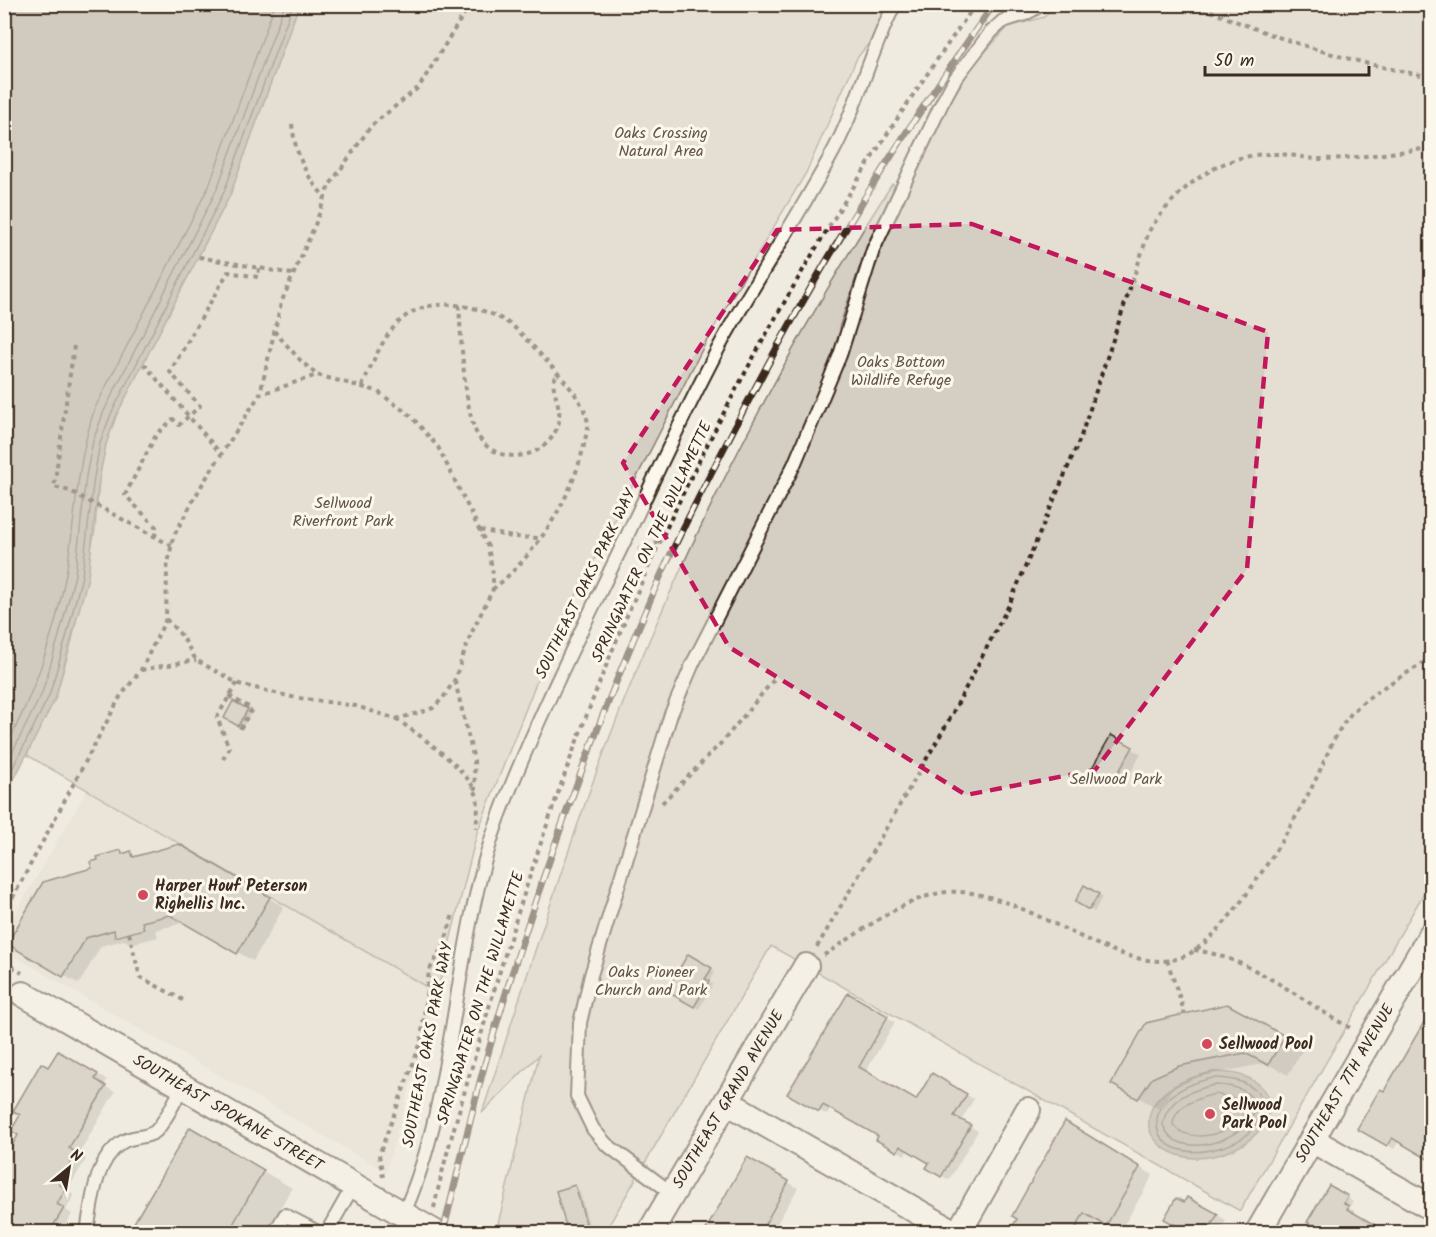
<svg xmlns="http://www.w3.org/2000/svg" width="1436" height="1237" viewBox="0 0 1436 1237" font-family="Kalam,sans-serif">
  <style>
    .built { fill: #e2dcd1 }
    .green { fill: #d5cec3; stroke: #887c70; stroke-width: 1.5 }
    .water { fill: #aca397; stroke: #7f7367; stroke-width: 1.5 }
    .shadow { fill: #0003 }
    .lines { fill: none; stroke-linecap: round; stroke-linejoin: round }
    .shore { stroke: #685a4e; stroke-width: 1.5 }
    .building { fill: #c0b8ad; stroke: #3b2a1e; stroke-width: 1.5 }
    .service-casing { stroke: #3b2a1e; stroke-width: 16 }
    .minor-casing { stroke: #3b2a1e; stroke-width: 28 }
    .path { stroke: #3b2a1e; stroke-width: 4; stroke-dasharray: 4.5 4.5; stroke-linecap: butt }
    .service { stroke: #fbf7ec; stroke-width: 12 }
    .minor { stroke: #fbf7ec; stroke-width: 24 }
    .rail-casing { stroke: #3b2a1e; stroke-width: 7 }
    .rail { stroke: #fbf7ec; stroke-width: 4.5; stroke-dasharray: 14; stroke-linecap: butt }
    .marked { fill: none; stroke: #c2185b; stroke-width: 4.5; stroke-dasharray: 12 8; stroke-linejoin: round }
    .poi-dot { fill: #d1495b; stroke: #fbf7ec; stroke-width: 2 }
    .labels { text-anchor: middle; dominant-baseline: central; stroke-width: 6; stroke-linejoin: round; paint-order: stroke }
    .park-label { font-size: 16px; fill: #625347; stroke: #fbf7ec }
    .street-label { font-size: 16px; fill: #3b2a1e; stroke: #fbf7ec }
    .poi-label { font-size: 16px; font-weight: bold; fill: #3b2a1e; stroke: #fbf7ec; text-anchor: start }
  </style>
  <rect width="100%" height="100%" fill="#f0ebe0"/>
  <filter id="ink" filterUnits="userSpaceOnUse"><feTurbulence type="fractalNoise" baseFrequency=".0167" numOctaves="2"/><feDisplacementMap in="SourceGraphic" scale="12" xChannelSelector="R" yChannelSelector="G"/><feConvolveMatrix kernelMatrix="1 2 1 2 8 2 1 2 1" color-interpolation-filters="sRGB"/></filter>
  <g filter="url(#ink)">
    <polygon class="built" points="87,790 437,993 386,1172 5,951 5,931"/>
    <g class="green">
      <polygon points="299,5 900,5 857,58 806,173 711,332 551,645 477,833 437,993 27,755 42,719 55,699 72,640 95,530 99,479 106,444 116,416 230,195"/>
      <path d="M 1054,5 L 1431,5 L 1431,881 L 1240,1211 L 771,946 L 605,1232 L 496,1232 L 539,1055 L 482,1113 C 518,1004 552,895 591,787 C 667,578 772,371 892,184 L 895,186 L 867,245 L 839,328 L 877,263 L 884,242 L 944,111 L 973,65 L 1008,27 L 1044,17 Z"/>
    </g>
    <g class="water">
      <polygon points="5,4 299,5 230,195 116,416 106,444 99,479 88,577 55,699 5,797"/>
      <path d="M 1213,1072 C 1293,1071 1282,1141 1213,1156 C 1199,1159 1186,1159 1173,1153 C 1163,1149 1151,1139 1149,1127 C 1145,1093 1188,1077 1213,1072 Z"/>
    </g>
    <g class="shadow">
      <polygon points="234,703 251,713 243,727 226,717"/>
      <polygon points="1112,737 1141,754 1124,785 1094,768"/>
      <polygon points="179,846 284,907 253,961 186,922 156,930 158,937 131,944 124,940 101,946 79,984 9,944 94,869 121,852 139,857"/>
      <polygon points="1085,887 1102,897 1094,912 1077,901"/>
      <polygon points="688,956 715,972 709,982 713,984 699,1009 668,990"/>
      <polygon points="849,995 895,1022 865,1073 916,1102 932,1075 974,1099 961,1121 978,1131 949,1180 928,1168 931,1163 908,1149 905,1155 878,1140 880,1136 831,1108 827,1115 790,1093"/>
      <polygon points="1227,1006 1303,1049 1288,1075 1266,1063 1199,1077 1172,1089 1159,1109 1113,1083"/>
      <polygon points="1432,1008 1432,1110 1429,1114 1432,1116 1432,1159 1400,1140 1394,1149 1359,1129 1385,1093"/>
      <polygon points="58,1053 107,1080 104,1086 115,1092 78,1155 86,1159 67,1191 74,1195 66,1210 72,1214 63,1230 67,1232 4,1232 20,1135"/>
      <polygon points="1065,1123 1153,1175 1120,1232 1098,1219 1090,1232 1025,1232 1019,1218"/>
      <polygon points="190,1129 292,1188 266,1232 130,1232"/>
      <polygon points="748,1159 798,1188 772,1232 706,1232"/>
      <polygon points="575,1187 579,1189 589,1225 573,1231 569,1229"/>
      <polygon points="1329,1187 1353,1201 1349,1208 1355,1211 1352,1214 1386,1232 1389,1226 1401,1232 1321,1232"/>
      <polygon points="1188,1199 1226,1220 1220,1232 1191,1232 1184,1204"/>
    </g>
    <g class="lines">
      <g class="shore">
        <path d="M 4,750 C 33,697 55,633 66,574 C 76,518 76,463 95,408 L 209,186 L 275,4"/>
        <polyline points="4,769 42,693 59,636 75,575 86,476 93,441 104,411 217,189 285,4"/>
        <polyline points="4,785 49,696 66,638 82,576 94,477 100,443 111,414 224,192 293,4"/>
        <path d="M 1213,1078 C 1235,1078 1261,1083 1264,1109 C 1257,1129 1245,1140 1225,1146 C 1148,1173 1126,1096 1213,1078 Z"/>
        <path d="M 1214,1085 C 1231,1085 1253,1088 1256,1109 C 1246,1140 1177,1164 1163,1125 C 1166,1099 1192,1090 1214,1085 Z"/>
        <path d="M 1215,1094 L 1242,1100 L 1247,1107 C 1239,1133 1191,1147 1173,1125 C 1174,1105 1199,1098 1215,1094 Z"/>
      </g>
    </g>
    <g class="building">
      <polygon points="233,701 248,709 238,726 224,718"/>
      <polygon points="1111,735 1133,747 1114,780 1092,768"/>
      <polygon points="179,844 270,897 237,954 170,915 142,922 144,929 129,933 115,937 114,930 86,938 63,977 7,944 43,882 92,868 90,862 98,860 97,857 121,850 122,854 131,851 133,857"/>
      <polygon points="1084,885 1099,894 1089,910 1075,902"/>
      <polygon points="688,954 712,968 705,979 709,981 694,1007 666,991"/>
      <polygon points="848,993 888,1016 859,1067 916,1100 932,1073 967,1094 954,1116 971,1125 941,1177 926,1168 929,1163 900,1146 897,1152 876,1140 878,1136 823,1105 819,1112 787,1094"/>
      <polygon points="1227,1004 1285,1036 1268,1065 1245,1053 1179,1066 1152,1078 1138,1099 1111,1084 1146,1023"/>
      <polygon points="1431,1010 1431,1161 1392,1138 1387,1146 1357,1129 1380,1089 1384,1091"/>
      <polygon points="58,1051 98,1074 95,1079 106,1086 69,1148 77,1153 59,1184 66,1189 57,1204 64,1208 49,1233 4,1233 4,1160 18,1135 11,1131 20,1115 13,1111 41,1063 48,1067"/>
      <polygon points="1065,1121 1140,1167 1106,1226 1084,1213 1073,1233 1022,1233 1012,1227 1017,1219 1012,1216"/>
      <polygon points="190,1127 264,1170 228,1233 128,1233"/>
      <polygon points="747,1157 789,1181 760,1233 704,1233"/>
      <polygon points="575,1185 586,1223 567,1230 556,1191"/>
      <polygon points="1329,1185 1348,1196 1344,1203 1349,1206 1347,1209 1389,1233 1326,1233 1307,1222"/>
      <polygon points="1187,1197 1218,1214 1207,1233 1189,1233 1164,1219 1176,1198 1184,1202"/>
    </g>
    <g class="lines">
      <g class="service-casing">
        <g id="service">
          <polyline points="673,1194 606,1144 593,1129 577,1096 580,1023 591,975 636,828 671,714 693,663 794,465 840,355 873,250 941,105 955,79 991,32 1003,21 1025,14 1043,4"/>
          <path d="M 403,1215 C 458,1093 451,945 499,817 C 535,722 581,632 625,540 C 657,473 688,404 724,338 C 759,275 800,214 834,150 C 859,103 870,51 895,4"/>
          <path d="M 87,1232 C 92,1203 94,1162 121,1143 C 131,1135 147,1139 156,1131 C 167,1119 174,1101 183,1087"/>
          <polyline points="275,1232 285,1215 318,1232"/>
          <polyline points="327,1232 353,1186"/>
        </g>
      </g>
      <g class="minor-casing">
        <g id="minor">
          <path id="s1" d="M 23,994 L 434,1232"/>
          <polyline points="727,1102 953,1232"/>
          <polyline points="1312,1140 1432,1208"/>
          <path id="s2" d="M 650,1232 L 806,966"/>
          <polyline points="959,1232 1028,1110"/>
          <path id="s3" d="M 1258,1232 L 1432,933"/>
        </g>
      </g>
      <g class="path">
        <path d="M 1194,4 C 1270,37 1350,63 1432,77"/>
        <path d="M 292,124 C 295,153 305,175 324,196"/>
        <polyline points="199,257 292,274"/>
        <path d="M 459,305 C 461,334 464,413 478,436 C 499,469 551,459 559,421 C 561,408 554,394 553,381 L 558,374"/>
        <polyline points="274,331 301,361 317,375"/>
        <polyline points="74,346 54,487 70,491 172,546"/>
        <polyline points="144,364 221,454"/>
        <path d="M 362,386 C 373,362 385,329 409,314 C 438,295 491,307 516,329 C 528,340 540,354 551,366 C 565,381 584,401 588,423 C 589,428 586,435 585,440 C 574,496 537,554 493,589"/>
        <polyline points="480,530 512,537 539,538"/>
        <polyline points="155,537 156,527 125,495 156,435 173,419 179,425 200,406 170,372 228,272 258,277 259,268"/>
        <polyline points="638,550 662,541"/>
        <polyline points="166,619 182,636 196,660 239,684 292,697 356,706 396,719 422,712 433,708 443,698 454,681 471,634 493,589 493,574 488,547 438,447 411,416 377,391 317,375 261,394"/>
        <polyline points="141,670 196,660"/>
        <polyline points="455,681 474,760 475,790"/>
        <polyline points="229,696 252,709 238,732"/>
        <path d="M 396,719 C 417,733 466,768 475,791 C 480,802 477,817 476,828"/>
        <polyline points="223,759 229,748 217,717 237,683"/>
        <polyline points="662,803 723,741 776,677"/>
        <polyline points="4,914 120,697 141,670 166,619 167,569 173,537 203,483 260,394 281,303 315,225 329,186 371,126 419,87 470,4"/>
        <polyline points="129,933 140,977 183,1000"/>
        <path d="M 817,947 L 948,722 L 1009,605 L 1080,439 L 1149,231 C 1177,188 1220,152 1276,154 C 1290,154 1303,158 1317,159 C 1355,159 1394,152 1432,148"/>
        <path d="M 1194,950 C 1253,958 1301,1001 1352,1029"/>
        <path d="M 824,955 C 860,933 898,901 940,893 C 1020,879 1123,989 1189,954 C 1231,931 1289,831 1312,787 C 1324,764 1333,735 1350,715 C 1373,689 1404,677 1432,657"/>
        <polyline points="1167,960 1185,1014"/>
        <polyline points="4,962 22,973"/>
        <polyline points="383,1177 379,1155 421,1042 429,971 445,942 453,914"/>
        <path d="M 434,1208 C 447,1145 468,1083 485,1021 C 525,885 570,749 626,618 C 719,402 839,196 976,4"/>
      </g>
      <use href="#service" class="service"/>
      <use href="#minor" class="minor"/>
      <g class="rail-casing">
        <path id="rail" d="M 443,1232 C 457,1178 469,1122 484,1067 C 530,906 587,747 653,593 C 674,545 698,498 722,452 C 801,295 892,147 994,4"/>
      </g>
      <use href="#rail" class="rail"/>
    </g>
  </g>
  <path d="M0 0H1436V1237H0ZM 972,224 L 1268,332 L 1247,569 L 1095,770 L 966,795 L 729,647 L 623,463 L 777,230 Z" fill="#f0ebe0" fill-opacity=".55" fill-rule="evenodd"/>
  <path class="marked" d="M 972,224 L 1268,332 L 1247,569 L 1095,770 L 966,795 L 729,647 L 623,463 L 777,230 Z"/>
  <g class="poi-dot">
    <circle cx="143" cy="895" r="6"/>
    <circle cx="1207" cy="1044" r="6"/>
    <circle cx="1210" cy="1114" r="6"/>
  </g>
  <g class="labels">
    <g class="park-label">
      <text x="661" y="133">Oaks Crossing<tspan x="661" dy="18">Natural Area</tspan></text>
      <text x="901" y="362">Oaks Bottom<tspan x="901" dy="18">Wildlife Refuge</tspan></text>
      <text x="343" y="503">Sellwood<tspan x="343" dy="18">Riverfront Park</tspan></text>
      <text x="1116" y="779">Sellwood Park</text>
      <text x="651" y="972">Oaks Pioneer<tspan x="651" dy="18">Church and Park</tspan></text>
    </g>
    <g class="street-label">
      <text transform="translate(652 542) rotate(-65)">SPRINGWATER ON THE WILLAMETTE</text>
      <text transform="translate(586 584) rotate(-64)">SOUTHEAST OAKS PARK WAY</text>
      <text transform="translate(481 998) rotate(-73)">SPRINGWATER ON THE WILLAMETTE</text>
      <text transform="translate(428 1045) rotate(-79)">SOUTHEAST OAKS PARK WAY</text>
      <text stroke="none"><textPath href="#s3" startOffset="172">SOUTHEAST 7TH AVENUE</textPath></text>
      <text stroke="none"><textPath href="#s2" startOffset="154">SOUTHEAST GRAND AVENUE</textPath></text>
      <text stroke="none"><textPath href="#s1" startOffset="237">SOUTHEAST SPOKANE STREET</textPath></text>
    </g>
    <g class="poi-label">
      <text x="155" y="886">Harper Houf Peterson<tspan x="155" dy="18">Righellis Inc.</tspan></text>
      <text x="1219" y="1044">Sellwood Pool</text>
      <text x="1222" y="1105">Sellwood<tspan x="1222" dy="18">Park Pool</tspan></text>
    </g>
  </g>
  <rect width="1436" height="1237" fill="none" stroke="#fbf7ec" stroke-width="24"/>
  <rect x="12" y="12" width="1412" height="1213" fill="none" stroke="#3b2a1e" stroke-width="2" filter="url(#ink)"/>
  <g transform="translate(69 1168) rotate(30)" stroke="#fbf7ec" stroke-width="4.5" paint-order="stroke">
  <path d="M0-4.5L10 22L0 15L-10 22Z" fill="#3b2a1e"/>
  <text y="-9" font-size="16" font-weight="bold" text-anchor="middle" fill="#3b2a1e">N</text>
  </g>
  <path d="M1205 66v9h164v-9" fill="none" stroke="#3b2a1e" stroke-width="3"/>
  <text x="1214" y="66" font-size="18" fill="#3b2a1e" stroke="#fbf7ec" stroke-width="4.5" paint-order="stroke">50 m</text>
</svg>
